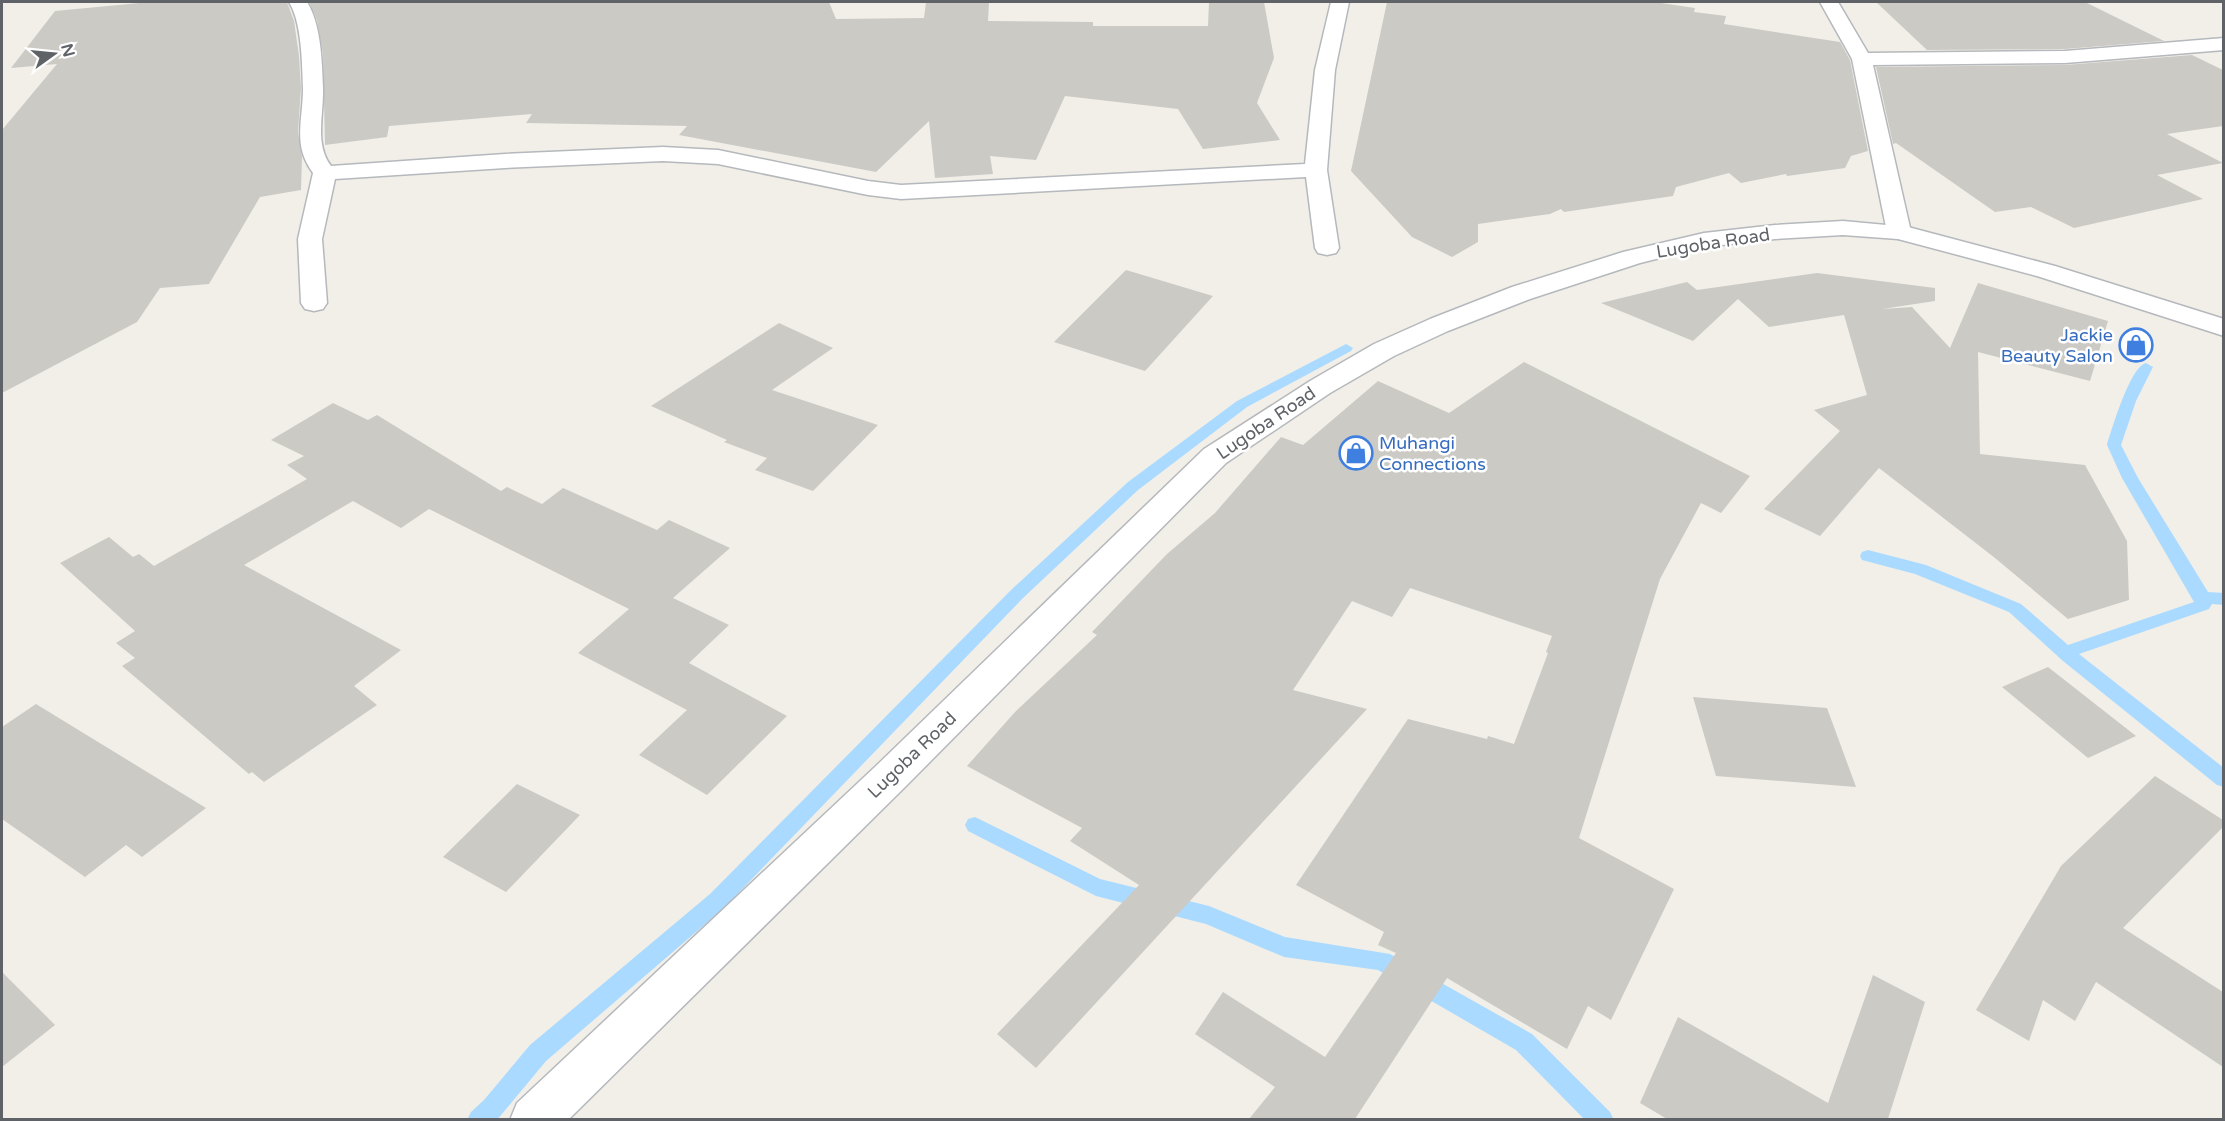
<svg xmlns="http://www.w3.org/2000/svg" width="2225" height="1121" viewBox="0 0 2225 1121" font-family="'Varela Round',sans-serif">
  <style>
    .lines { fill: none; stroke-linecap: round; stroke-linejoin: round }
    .stream { fill: #aadaff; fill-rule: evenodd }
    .building { fill: #cccac5 }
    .minor-casing { stroke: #b5b8bc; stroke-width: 3 }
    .tertiary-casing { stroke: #b5b8bc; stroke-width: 3 }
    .minor { fill: #fff; fill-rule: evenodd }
    .tertiary { fill: #fff; fill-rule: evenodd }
    .labels { text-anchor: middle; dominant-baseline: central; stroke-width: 5; stroke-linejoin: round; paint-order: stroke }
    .street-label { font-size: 18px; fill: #5f6368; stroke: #fff }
    .shop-label { font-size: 18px; fill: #366cbe; stroke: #fff; text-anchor: end }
  </style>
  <rect width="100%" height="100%" fill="#f1efe8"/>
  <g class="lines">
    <g class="stream">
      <polygon points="1346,344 1353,348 1351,351 1247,407 1138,490 1022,599 724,908 546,1061 497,1120 467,1120 471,1112 484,1100 530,1045 710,894 1010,591 1128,482 1237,401"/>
      <path d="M 2146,363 L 2153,367 L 2136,401 L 2121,445 L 2138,478 L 2208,592 L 2224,593 L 2224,605 L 2212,604 L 2209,609 L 2079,654 L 2224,768 L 2224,787 L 2217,785 L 2063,661 L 2009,612 L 1915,574 L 1862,560 L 1860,556 L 1862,552 L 1868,550 L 1926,565 L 2021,604 L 2068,645 L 2194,602 L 2122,478 L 2107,445 C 2112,429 2130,367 2146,363 Z"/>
      <polygon points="975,817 1100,879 1209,906 1285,937 1390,954 1532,1034 1610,1112 1614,1120 1585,1120 1516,1050 1378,970 1284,957 1206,924 1096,896 968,831 965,825 968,819"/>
    </g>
  </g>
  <g class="building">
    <polygon points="150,2 287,2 294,21 299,56 301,88 298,132 302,156 301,190 260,197 209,284 160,288 137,322 2,393 2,130 57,64 11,68 55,11"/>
    <polygon points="309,2 829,2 836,19 924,18 926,2 989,2 988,21 1093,22 1093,26 1208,26 1209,2 1264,2 1274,58 1257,103 1280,140 1203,149 1178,109 1065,96 1036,160 990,156 993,174 935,178 929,121 876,172 679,135 687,126 526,123 532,114 389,126 387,137 325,145 323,54 317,20"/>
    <polygon points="1387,2 1654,2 1695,8 1694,12 1726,16 1724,24 1840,42 1850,60 1868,151 1851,156 1845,168 1787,176 1786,174 1741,183 1729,173 1676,187 1673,196 1564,212 1561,209 1550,214 1478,224 1478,242 1452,257 1412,237 1351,171"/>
    <polygon points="1876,2 2085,2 2164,41 2065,49 1927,50"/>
    <polygon points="2192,55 2223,70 2223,126 2167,134 2223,163 2157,175 2203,199 2074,228 2031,207 1995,212 1896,143 1893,144 1876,67 2065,65"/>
    <polygon points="1126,270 1213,296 1145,371 1054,342"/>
    <polygon points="1817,273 1935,288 1935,301 1882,309 1912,307 1950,348 1978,283 2108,321 2090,381 1978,352 1980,454 2085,465 2127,541 2129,600 2068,619 1995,558 1879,468 1820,536 1764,509 1840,431 1814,410 1867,395 1844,315 1769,327 1738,299 1693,341 1601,303 1687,282 1697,290"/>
    <polygon points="779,323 833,348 772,390 878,425 813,491 755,470 767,458 724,442 727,440 651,406"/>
    <polygon points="1524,362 1750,476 1721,513 1701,503 1660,579 1579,838 1674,889 1611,1020 1588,1006 1567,1049 1447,978 1355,1119 1249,1119 1275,1087 1195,1034 1223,992 1325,1057 1396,953 1378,945 1384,932 1296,885 1408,719 1487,739 1488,736 1514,744 1548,653 1546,652 1552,636 1410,588 1392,617 1352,601 1293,690 1367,709 1036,1068 997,1034 1139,885 1070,841 1082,828 967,766 1015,712 1097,635 1092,632 1167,554 1215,513 1281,437 1303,445 1378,381 1449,413"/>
    <polygon points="333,403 368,420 377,415 501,491 507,487 542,504 563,488 657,530 669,520 730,548 673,598 729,625 689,663 787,716 707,795 639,755 687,710 578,653 629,609 429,509 401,528 353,501 244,565 401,650 354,686 377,705 264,782 252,772 249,774 122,666 135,658 116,643 135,631 60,563 109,537 133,557 139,554 154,566 307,479 287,465 304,456 271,440"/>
    <polygon points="2048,667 2136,736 2088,758 2002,687"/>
    <polygon points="1693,697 1827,708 1856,787 1716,776"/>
    <polygon points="36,704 206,808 142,857 126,845 85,877 2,819 2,727"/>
    <polygon points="2155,776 2223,820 2223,827 2123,928 2223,992 2223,1067 2096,982 2075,1021 2043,1000 2029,1041 1976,1010 2061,866"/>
    <polygon points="517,784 580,815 506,892 443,857"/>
    <polygon points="2,972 55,1025 2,1067"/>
    <polygon points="1873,975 1925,1002 1888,1119 1667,1119 1640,1103 1678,1017 1828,1103"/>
  </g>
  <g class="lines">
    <g class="minor-casing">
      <g id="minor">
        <path d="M 289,2 L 307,2 C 321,24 322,61 323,88 C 324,114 314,144 331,166 L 505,154 L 663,147 L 718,150 L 868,181 L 901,185 L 1305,164 L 1315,70 L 1331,2 L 1349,2 L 1335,70 L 1327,170 L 1339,248 L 1336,253 L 1327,255 L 1318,253 L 1315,248 L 1306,177 L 901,199 L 868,195 L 718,164 L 663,161 L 505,168 L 335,179 L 322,239 L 327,303 L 323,309 L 314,311 L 305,309 L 301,303 L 298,239 L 313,173 C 292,145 303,121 303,88 C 302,63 302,23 289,2 Z"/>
        <polygon points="1820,2 1838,2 1868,53 2065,51 2224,38 2224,50 2065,63 1873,65 1911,232 1908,237 1899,239 1890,237 1887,232 1852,59"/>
      </g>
    </g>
    <g class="tertiary-casing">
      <polygon id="tertiary" points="1843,221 1908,227 2055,266 2224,319 2224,336 2037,276 1898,239 1843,235 1775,239 1704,247 1640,263 1530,299 1448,331 1394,356 1330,393 1226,463 905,787 568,1120 510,1120 517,1103 877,765 1204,449 1310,381 1374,344 1430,319 1512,287 1623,252 1704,233 1775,225"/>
    </g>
    <use href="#minor" class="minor"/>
    <use href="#tertiary" class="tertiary"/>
  </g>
  <defs>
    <g id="shop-ring" transform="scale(1.725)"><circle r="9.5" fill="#fff" stroke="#3f7fe0" stroke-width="1.5"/><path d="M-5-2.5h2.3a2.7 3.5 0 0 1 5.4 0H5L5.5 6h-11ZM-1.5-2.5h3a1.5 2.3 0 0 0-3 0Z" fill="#3f7fe0"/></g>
  </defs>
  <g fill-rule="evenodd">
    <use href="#shop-ring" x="2136" y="345"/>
    <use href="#shop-ring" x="1356" y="453"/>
  </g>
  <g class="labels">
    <g class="street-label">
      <text transform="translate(1713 243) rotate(-9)">Lugoba Road</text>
      <text transform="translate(1266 423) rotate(-34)">Lugoba Road</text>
      <text transform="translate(912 755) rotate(-44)">Lugoba Road</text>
    </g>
    <g class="shop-label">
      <text x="2113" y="335">Jackie<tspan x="2113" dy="21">Beauty Salon</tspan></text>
      <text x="1379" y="443" text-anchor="start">Muhangi<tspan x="1379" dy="21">Connections</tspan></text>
    </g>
  </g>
  <rect width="2225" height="1121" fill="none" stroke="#5f6368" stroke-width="6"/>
  <g transform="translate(54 54) rotate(75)" stroke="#ffffff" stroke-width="4.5" paint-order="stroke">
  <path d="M0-4.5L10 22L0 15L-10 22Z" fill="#5f6368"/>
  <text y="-9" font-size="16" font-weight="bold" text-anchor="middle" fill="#5f6368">N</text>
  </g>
</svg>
